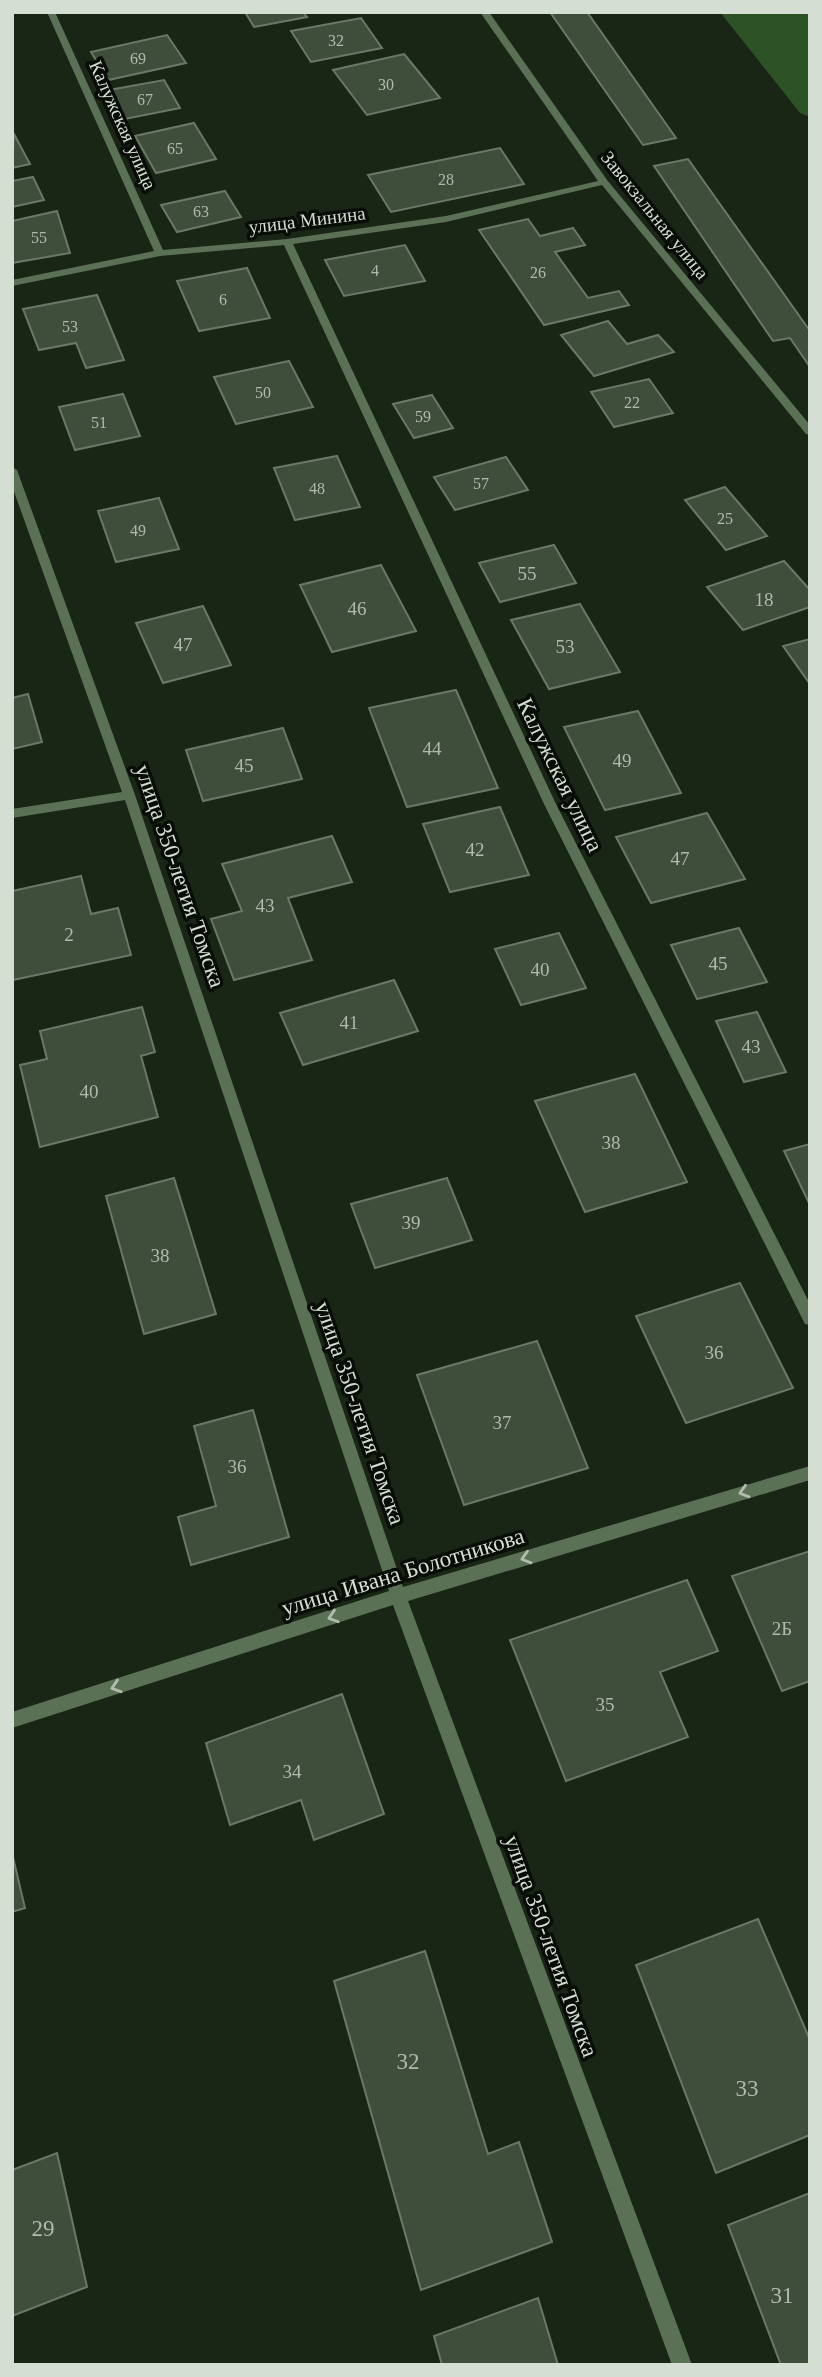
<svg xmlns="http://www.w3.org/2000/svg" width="822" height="2377" viewBox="0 0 822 2377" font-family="'Times New Roman',serif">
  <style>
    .green { fill: #2d5225 }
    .building { fill: #3f4d3b; stroke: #697966; stroke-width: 2 }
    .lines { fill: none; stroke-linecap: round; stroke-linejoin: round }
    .minor { fill: #5a7155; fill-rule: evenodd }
    .oneway { stroke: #b0bdad }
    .labels { text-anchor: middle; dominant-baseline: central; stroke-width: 7; stroke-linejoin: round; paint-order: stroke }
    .far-number-label { font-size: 16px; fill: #b0baad }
    .far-street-label { font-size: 19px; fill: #d5ded3; stroke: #080d07 }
    .number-label { font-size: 19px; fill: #b0baad }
    .street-label { font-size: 23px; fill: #d5ded3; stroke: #080d07 }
    .near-number-label { font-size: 23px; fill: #b0baad }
  </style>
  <rect width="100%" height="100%" fill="#192616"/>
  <polygon class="green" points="720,12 810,12 810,117 800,113"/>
  <g class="building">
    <polygon points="245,12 303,12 307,17 254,27"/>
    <polygon points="550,12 587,12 676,138 643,145"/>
    <polygon points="361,18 382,48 311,62 291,31"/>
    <polygon points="167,35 186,63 108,80 91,52"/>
    <polygon points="404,54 440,98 367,115 333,70"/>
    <polygon points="164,80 180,108 125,119 109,90"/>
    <polygon points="194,123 216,159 156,173 135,136"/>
    <polygon points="14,134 30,164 12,168"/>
    <polygon points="500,148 524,184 391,212 368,175"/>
    <polygon points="688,159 810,331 810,367 790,338 773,341 654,166"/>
    <polygon points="33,177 44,200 12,207 12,181"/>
    <polygon points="225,191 241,217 177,232 161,205"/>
    <polygon points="57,211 70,253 12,263 12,221"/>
    <polygon points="528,219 540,236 573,228 585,245 555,252 588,298 619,291 629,305 544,325 479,230"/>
    <polygon points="405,245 425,281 344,296 325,260"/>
    <polygon points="247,268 270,318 199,331 177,281"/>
    <polygon points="97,295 124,360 86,368 76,343 39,350 23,309"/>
    <polygon points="608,321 627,344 658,335 674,352 594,376 561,335"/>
    <polygon points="289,361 313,407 236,424 214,377"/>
    <polygon points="649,379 673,413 614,427 591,392"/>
    <polygon points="123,394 140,436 75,450 59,407"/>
    <polygon points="432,395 453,428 414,438 393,404"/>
    <polygon points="337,456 360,507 295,520 274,468"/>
    <polygon points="506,457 528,490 455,510 434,477"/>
    <polygon points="725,487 767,536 726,550 685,500"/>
    <polygon points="159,498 179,549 116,562 98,511"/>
    <polygon points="554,545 576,583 500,602 479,563"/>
    <polygon points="784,561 810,590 810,607 743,630 707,587"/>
    <polygon points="381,565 416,631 332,652 300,585"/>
    <polygon points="580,604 620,672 549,689 511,620"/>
    <polygon points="203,606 231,665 163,683 136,623"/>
    <polygon points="810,639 810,684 783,646"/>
    <polygon points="456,690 498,788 407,807 369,708"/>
    <polygon points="28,694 42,742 12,749 12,698"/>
    <polygon points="638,711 681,793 605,810 564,727"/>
    <polygon points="283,728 302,779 203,801 186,750"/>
    <polygon points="500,807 529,875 450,892 423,824"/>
    <polygon points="707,813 745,879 651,903 616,837"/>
    <polygon points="332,836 352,882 288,898 312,960 234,980 211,919 242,911 222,864"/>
    <polygon points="81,876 91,914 118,908 131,955 13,980 12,891"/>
    <polygon points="739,928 767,982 697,999 671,945"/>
    <polygon points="559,933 586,988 521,1005 495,949"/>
    <polygon points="394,980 418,1031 303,1065 280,1013"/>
    <polygon points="142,1007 155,1052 141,1056 158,1117 40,1147 20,1065 47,1059 40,1031"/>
    <polygon points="757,1012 786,1072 744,1082 716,1021"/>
    <polygon points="635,1074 687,1182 585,1212 535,1101"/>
    <polygon points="810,1144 810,1205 784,1151"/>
    <polygon points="174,1178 216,1314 144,1334 106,1196"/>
    <polygon points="447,1178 472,1240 375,1268 351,1204"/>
    <polygon points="740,1283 793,1388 686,1423 636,1316"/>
    <polygon points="537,1341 588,1468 464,1505 417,1375"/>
    <polygon points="253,1410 289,1537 191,1565 178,1517 216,1506 194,1426"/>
    <polygon points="810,1551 810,1681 782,1691 732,1576"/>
    <polygon points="687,1580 718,1651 660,1672 688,1737 566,1781 510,1640"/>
    <polygon points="342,1694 384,1814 314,1840 301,1800 230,1825 206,1743"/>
    <polygon points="12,1853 25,1908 12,1912"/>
    <polygon points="758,1919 810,2040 810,2135 716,2173 636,1965"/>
    <polygon points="425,1951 488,2154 519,2142 552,2242 421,2290 334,1981"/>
    <polygon points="57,2153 87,2287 12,2316 12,2170"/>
    <polygon points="810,2193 810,2365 781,2365 728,2225"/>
    <polygon points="538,2298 558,2365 442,2365 434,2336"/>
  </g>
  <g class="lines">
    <g class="minor">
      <polygon points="47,12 55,12 163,250 287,239 446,216 598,181 480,12 489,12 607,180 810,425 810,435 806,434 602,185 446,222 293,244 556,804 810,1304 810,1325 805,1324 544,804 284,245 160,256 12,286 12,280 154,251"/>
      <polygon points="12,467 17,470 135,795 403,1587 810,1466 810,1480 408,1601 692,2365 672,2365 393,1605 12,1728 12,1712 389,1591 125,800 12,818 12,809 122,792 12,486"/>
    </g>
  </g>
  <defs><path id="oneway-chevron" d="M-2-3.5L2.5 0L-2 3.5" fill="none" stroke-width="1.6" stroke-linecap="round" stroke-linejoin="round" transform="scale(1.75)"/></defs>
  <g class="oneway">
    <use href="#oneway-chevron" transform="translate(744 1492) rotate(163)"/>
    <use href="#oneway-chevron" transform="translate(526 1558) rotate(163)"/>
    <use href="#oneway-chevron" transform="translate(333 1617) rotate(162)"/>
    <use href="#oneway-chevron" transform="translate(116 1687) rotate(162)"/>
  </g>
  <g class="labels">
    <g class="far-number-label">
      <text x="336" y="40">32</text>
      <text x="138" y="58">69</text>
      <text x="386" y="84">30</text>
      <text x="145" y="99">67</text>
      <text x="175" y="148">65</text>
      <text x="446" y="179">28</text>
      <text x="201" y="211">63</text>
      <text x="39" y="237">55</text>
      <text x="375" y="270">4</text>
      <text x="538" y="272">26</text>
      <text x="223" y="299">6</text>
      <text x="70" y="326">53</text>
      <text x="263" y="392">50</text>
      <text x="632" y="402">22</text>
      <text x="423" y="416">59</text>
      <text x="99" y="422">51</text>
      <text x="481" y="483">57</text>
      <text x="317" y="488">48</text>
      <text x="725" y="518">25</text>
      <text x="138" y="530">49</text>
    </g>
    <g class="far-street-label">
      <text transform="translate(123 125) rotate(66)">Калужская улица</text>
      <text transform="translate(655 215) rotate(51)">Завокзальная улица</text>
      <text transform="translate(307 220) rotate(-7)">улица Минина</text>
    </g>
    <g class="number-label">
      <text x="527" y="573">55</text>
      <text x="764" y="599">18</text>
      <text x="357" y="608">46</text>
      <text x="183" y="644">47</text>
      <text x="565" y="646">53</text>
      <text x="432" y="748">44</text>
      <text x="622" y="760">49</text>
      <text x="244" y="765">45</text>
      <text x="475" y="849">42</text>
      <text x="680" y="858">47</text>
      <text x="265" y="905">43</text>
      <text x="69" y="934">2</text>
      <text x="718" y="963">45</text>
      <text x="540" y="969">40</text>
      <text x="349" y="1022">41</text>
      <text x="751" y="1046">43</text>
      <text x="89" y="1091">40</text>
      <text x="611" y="1142">38</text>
      <text x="411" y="1222">39</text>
      <text x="160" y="1255">38</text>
      <text x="714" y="1352">36</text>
      <text x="502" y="1422">37</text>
      <text x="237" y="1466">36</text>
      <text x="782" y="1628">2Б</text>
      <text x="605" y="1704">35</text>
      <text x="292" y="1771">34</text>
    </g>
    <g class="street-label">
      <text transform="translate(560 775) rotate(64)">Калужская улица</text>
      <text transform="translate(180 876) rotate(71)">улица 350-летия Томска</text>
      <text transform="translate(360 1413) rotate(71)">улица 350-летия Томска</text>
      <text transform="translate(403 1572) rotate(-17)">улица Ивана Болотникова</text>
      <text transform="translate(551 1946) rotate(70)">улица 350-летия Томска</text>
    </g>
    <g class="near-number-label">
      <text x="408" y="2061">32</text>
      <text x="747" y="2088">33</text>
      <text x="43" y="2228">29</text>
      <text x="782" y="2295">31</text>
    </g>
  </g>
  <rect width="822" height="2377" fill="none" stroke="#d5ded3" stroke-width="28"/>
</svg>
